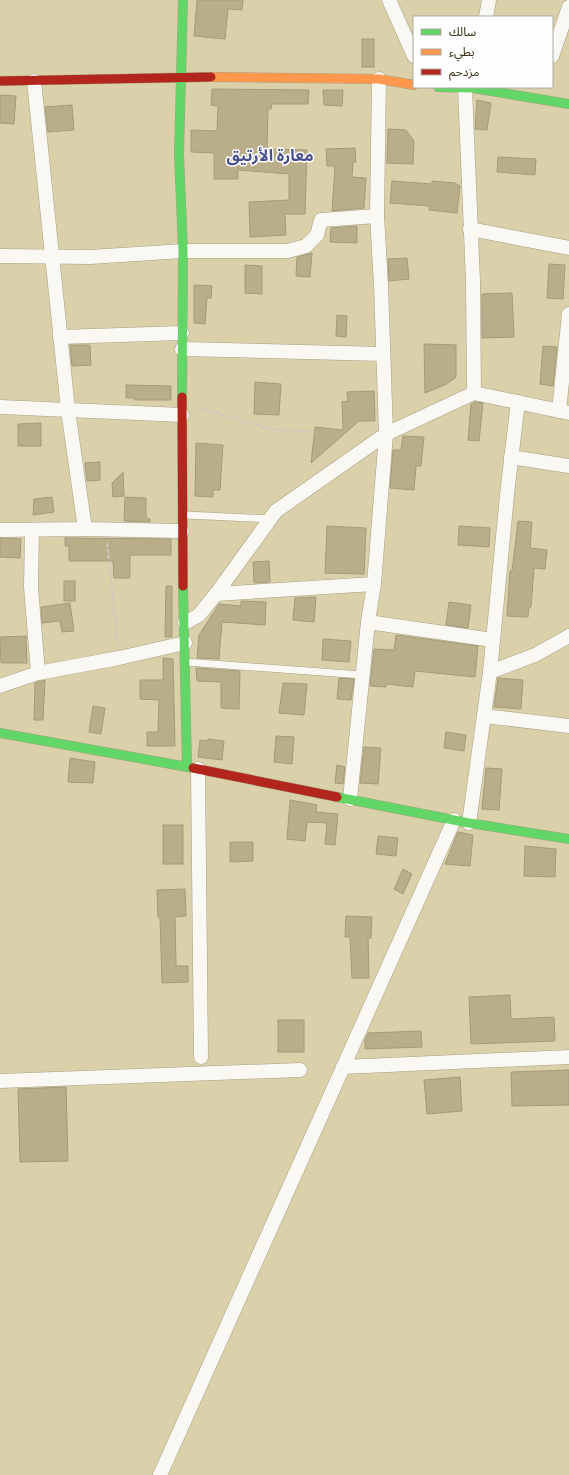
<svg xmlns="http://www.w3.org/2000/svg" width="569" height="1475" viewBox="0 0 569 1475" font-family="'IBM Plex Serif','Noto Sans Arabic',serif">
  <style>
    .building { fill: #b8af8a; stroke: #a29b7c }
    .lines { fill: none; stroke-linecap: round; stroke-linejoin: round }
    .lane-casing { stroke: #a7a081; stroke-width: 8 }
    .street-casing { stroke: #a7a081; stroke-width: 15 }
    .fast-casing { stroke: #a7a081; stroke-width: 10 }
    .slow-casing { stroke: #a7a081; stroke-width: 10 }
    .jam-casing { stroke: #a7a081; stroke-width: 10 }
    .path { stroke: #ccc9be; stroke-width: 2; stroke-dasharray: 4 2; stroke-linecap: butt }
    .lane { stroke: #f9f8f2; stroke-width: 7 }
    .street { stroke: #f9f8f2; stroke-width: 14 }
    .fast { stroke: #63d668; stroke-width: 9 }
    .slow { stroke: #ff974d; stroke-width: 9 }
    .jam { stroke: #b3261e; stroke-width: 9 }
    .labels { text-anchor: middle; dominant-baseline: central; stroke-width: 3; stroke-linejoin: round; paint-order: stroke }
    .district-label { font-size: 16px; font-weight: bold; fill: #49508d; stroke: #fefefe }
  </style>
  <rect width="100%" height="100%" fill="#dad1ab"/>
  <g class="building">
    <polygon points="197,0 243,0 242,10 228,9 225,39 194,36"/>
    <rect x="362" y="39" width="12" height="28"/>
    <polygon points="212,89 309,90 308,104 272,104 271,109 268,109 267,149 307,150 305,214 285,214 286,235 250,237 249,202 289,200 289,174 238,170 238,179 214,179 214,153 191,152 191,130 217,131 218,106 211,105"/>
    <polygon points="323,90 343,90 342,106 324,105"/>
    <polygon points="0,95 16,96 14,124 0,123"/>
    <polygon points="477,100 491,103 487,130 475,129"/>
    <polygon points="72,105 74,130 48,132 45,107"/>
    <polygon points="388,129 406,130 414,141 413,164 387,163"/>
    <polygon points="355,148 356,162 353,162 352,177 366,178 364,208 332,211 335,166 327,166 326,149"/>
    <polygon points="498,157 536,159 535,175 497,172"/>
    <polygon points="392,181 432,184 432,181 455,183 460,186 457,213 429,210 430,206 390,203"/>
    <polygon points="357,226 357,243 330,242 331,228"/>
    <polygon points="312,253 310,277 296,276 297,257"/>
    <polygon points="407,258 409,279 389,281 388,259"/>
    <polygon points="549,264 565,265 563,299 547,298"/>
    <polygon points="245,265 262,266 262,294 245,293"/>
    <polygon points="194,285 212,286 211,298 207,298 205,324 194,323"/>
    <polygon points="512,293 514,337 482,338 482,294"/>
    <polygon points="337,315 347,316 346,337 336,336"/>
    <polygon points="424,344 456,345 456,377 447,384 425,393"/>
    <polygon points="70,345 90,345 91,365 72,366"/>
    <polygon points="543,346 557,347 553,386 540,384"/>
    <polygon points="255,382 281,384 279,415 254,414"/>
    <polygon points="126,385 171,386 171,400 135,400 135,398 126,398"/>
    <polygon points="374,391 375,421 359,421 311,463 315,427 343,430 342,402 348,401 347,392"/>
    <polygon points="475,402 483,403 479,441 468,440 471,404"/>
    <polygon points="41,423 41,446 18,446 18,424"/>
    <polygon points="403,436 424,437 421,466 416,466 414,490 390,488 393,450 401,450"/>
    <polygon points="196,443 223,445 220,490 213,490 213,497 195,496"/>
    <polygon points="100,462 100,480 87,481 85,463"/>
    <polygon points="123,472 124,496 113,497 112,483"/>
    <polygon points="52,497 54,512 33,515 34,499"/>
    <polygon points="125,497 146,498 146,518 150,519 150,522 124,521"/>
    <polygon points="518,521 532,522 530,548 547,550 545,569 534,568 531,607 529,607 528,617 507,616 510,571 512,571"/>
    <polygon points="327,526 366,528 364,574 325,573"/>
    <polygon points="459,526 490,528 489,547 458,545"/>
    <polygon points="0,538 21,539 20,558 0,557"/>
    <polygon points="65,538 171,539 171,555 130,555 130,578 114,578 113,561 69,561 69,546 65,546"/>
    <polygon points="269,561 270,582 254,583 253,562"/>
    <rect x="64" y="581" width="11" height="20"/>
    <polygon points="166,586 172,586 172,637 165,637"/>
    <polygon points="316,597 314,622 293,620 295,598"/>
    <polygon points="241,601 266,602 265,625 222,622 219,659 197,658 199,635 219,604 241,606"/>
    <polygon points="449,602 471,605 468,628 446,625"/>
    <polygon points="70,603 74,631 62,632 60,621 42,623 41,607"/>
    <polygon points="396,635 478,646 475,677 415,671 413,687 386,684 386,687 370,686 374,649 394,650"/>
    <polygon points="26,636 27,663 1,663 0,637"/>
    <polygon points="323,639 351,641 349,662 322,660"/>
    <polygon points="163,658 173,659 175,746 147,746 147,732 158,732 159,700 140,699 140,680 163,680"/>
    <polygon points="196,668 240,671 239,709 221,708 221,682 197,681"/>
    <polygon points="339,678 354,679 351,700 337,699"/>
    <polygon points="498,678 523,680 521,709 494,707"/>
    <polygon points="45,680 43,720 34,720 35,683"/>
    <polygon points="283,683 307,684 304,715 279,713"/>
    <polygon points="93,706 105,708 101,734 89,732"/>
    <polygon points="446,732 466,735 464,751 444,748"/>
    <polygon points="276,736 294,737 292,764 274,762"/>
    <polygon points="208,739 224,741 222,760 198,757 200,740 208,741"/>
    <polygon points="364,747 381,748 378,784 360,783"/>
    <polygon points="70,758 95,762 93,783 68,782"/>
    <polygon points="337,765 345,767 343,784 335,783"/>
    <polygon points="486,768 502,769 499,810 482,809"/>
    <polygon points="290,800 317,805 316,812 338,814 335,845 325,844 327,823 307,822 305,841 287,839"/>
    <rect x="163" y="825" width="20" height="39"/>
    <polygon points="458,832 473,835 470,866 445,864"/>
    <polygon points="378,836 398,838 396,856 376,854"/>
    <polygon points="230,842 253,842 253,861 230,862"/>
    <polygon points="525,846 556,849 555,877 524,876"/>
    <polygon points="403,869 412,874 403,894 394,889"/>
    <polygon points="185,889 186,916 175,917 176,966 188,966 188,982 162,983 160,917 158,917 157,890"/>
    <polygon points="346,916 372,917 371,938 368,938 369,978 352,978 350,937 345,937"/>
    <polygon points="510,995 511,1019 554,1017 555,1041 471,1044 469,997"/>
    <rect x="278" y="1020" width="26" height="32"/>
    <polygon points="421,1031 422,1047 365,1049 365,1039 368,1033"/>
    <polygon points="569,1070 569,1105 512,1106 511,1072"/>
    <polygon points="460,1077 462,1111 427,1114 424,1080"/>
    <polygon points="66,1087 68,1161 20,1162 18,1089"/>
  </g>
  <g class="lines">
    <g class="lane-casing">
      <g id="lane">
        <polyline points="185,515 270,519"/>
        <polyline points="185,662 362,675"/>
      </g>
    </g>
    <g class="street-casing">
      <g id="street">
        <polyline points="389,0 414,56"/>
        <polyline points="486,17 489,0"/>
        <polyline points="552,56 569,7"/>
        <polyline points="34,81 68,410 85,529"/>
        <polyline points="465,88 473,281 474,393"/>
        <polyline points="470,229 569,248"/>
        <polyline points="0,256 90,257 183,251 288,251 306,246 317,235 321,220 377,216"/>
        <polyline points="60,337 182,333"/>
        <polyline points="182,349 383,354"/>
        <polyline points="0,407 182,415"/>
        <polyline points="559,411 569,314"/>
        <polyline points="511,457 569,466"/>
        <polyline points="0,530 85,529 182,531"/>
        <polyline points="32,530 31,587 38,673"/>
        <polyline points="216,594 374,584"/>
        <polyline points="368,622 493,640"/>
        <polyline points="185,623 199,615 216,594 276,511 386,434 474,393 569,413"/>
        <polyline points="490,672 535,655 569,636"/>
        <polyline points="0,686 38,673 119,658 185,643"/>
        <polyline points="484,716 569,726"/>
        <polyline points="198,769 201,1057"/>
        <polyline points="350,799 368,622 374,584 386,434 381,285 377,216 379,79"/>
        <polyline points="469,823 490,672 508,485 518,402"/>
        <polyline points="343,1067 569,1057"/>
        <polyline points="0,1081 300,1070"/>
        <polyline points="160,1475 454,820"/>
      </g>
    </g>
    <g class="fast-casing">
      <g id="fast">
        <polyline points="438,87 473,88 569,104"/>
        <polyline points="182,397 183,251 179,154 183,0"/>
        <polyline points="183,586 187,767"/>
        <polyline points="0,733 193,768"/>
        <polyline points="337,797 469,823 569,839"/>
      </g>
    </g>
    <g class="slow-casing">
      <polyline id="slow" points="211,77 379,79 414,85"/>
    </g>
    <g class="jam-casing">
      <g id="jam">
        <polyline points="0,81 211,77"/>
        <polyline points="182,397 183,586"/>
        <polyline points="193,768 337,797"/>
      </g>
    </g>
    <g class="path">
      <polyline points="198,407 269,429 315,432"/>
      <polyline points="107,543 118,646"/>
    </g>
    <use href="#lane" class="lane"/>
    <use href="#street" class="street"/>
    <use href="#fast" class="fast"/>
    <use href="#slow" class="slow"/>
    <use href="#jam" class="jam"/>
  </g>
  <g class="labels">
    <g class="district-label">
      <text x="270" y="155">معارة الأرتيق</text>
    </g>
  </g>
  <rect x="413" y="16" width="140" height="72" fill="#fefefe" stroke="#adaa9f"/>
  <rect x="421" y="29" width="20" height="6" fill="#63d668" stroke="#adaa9f"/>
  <text x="449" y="36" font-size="12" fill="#342d10">سالك</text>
  <rect x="421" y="49" width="20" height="6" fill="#ff974d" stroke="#adaa9f"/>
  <text x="449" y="56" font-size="12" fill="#342d10">بطيء</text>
  <rect x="421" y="69" width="20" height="6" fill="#b3261e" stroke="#adaa9f"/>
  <text x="449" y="76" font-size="12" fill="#342d10">مزدحم</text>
</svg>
